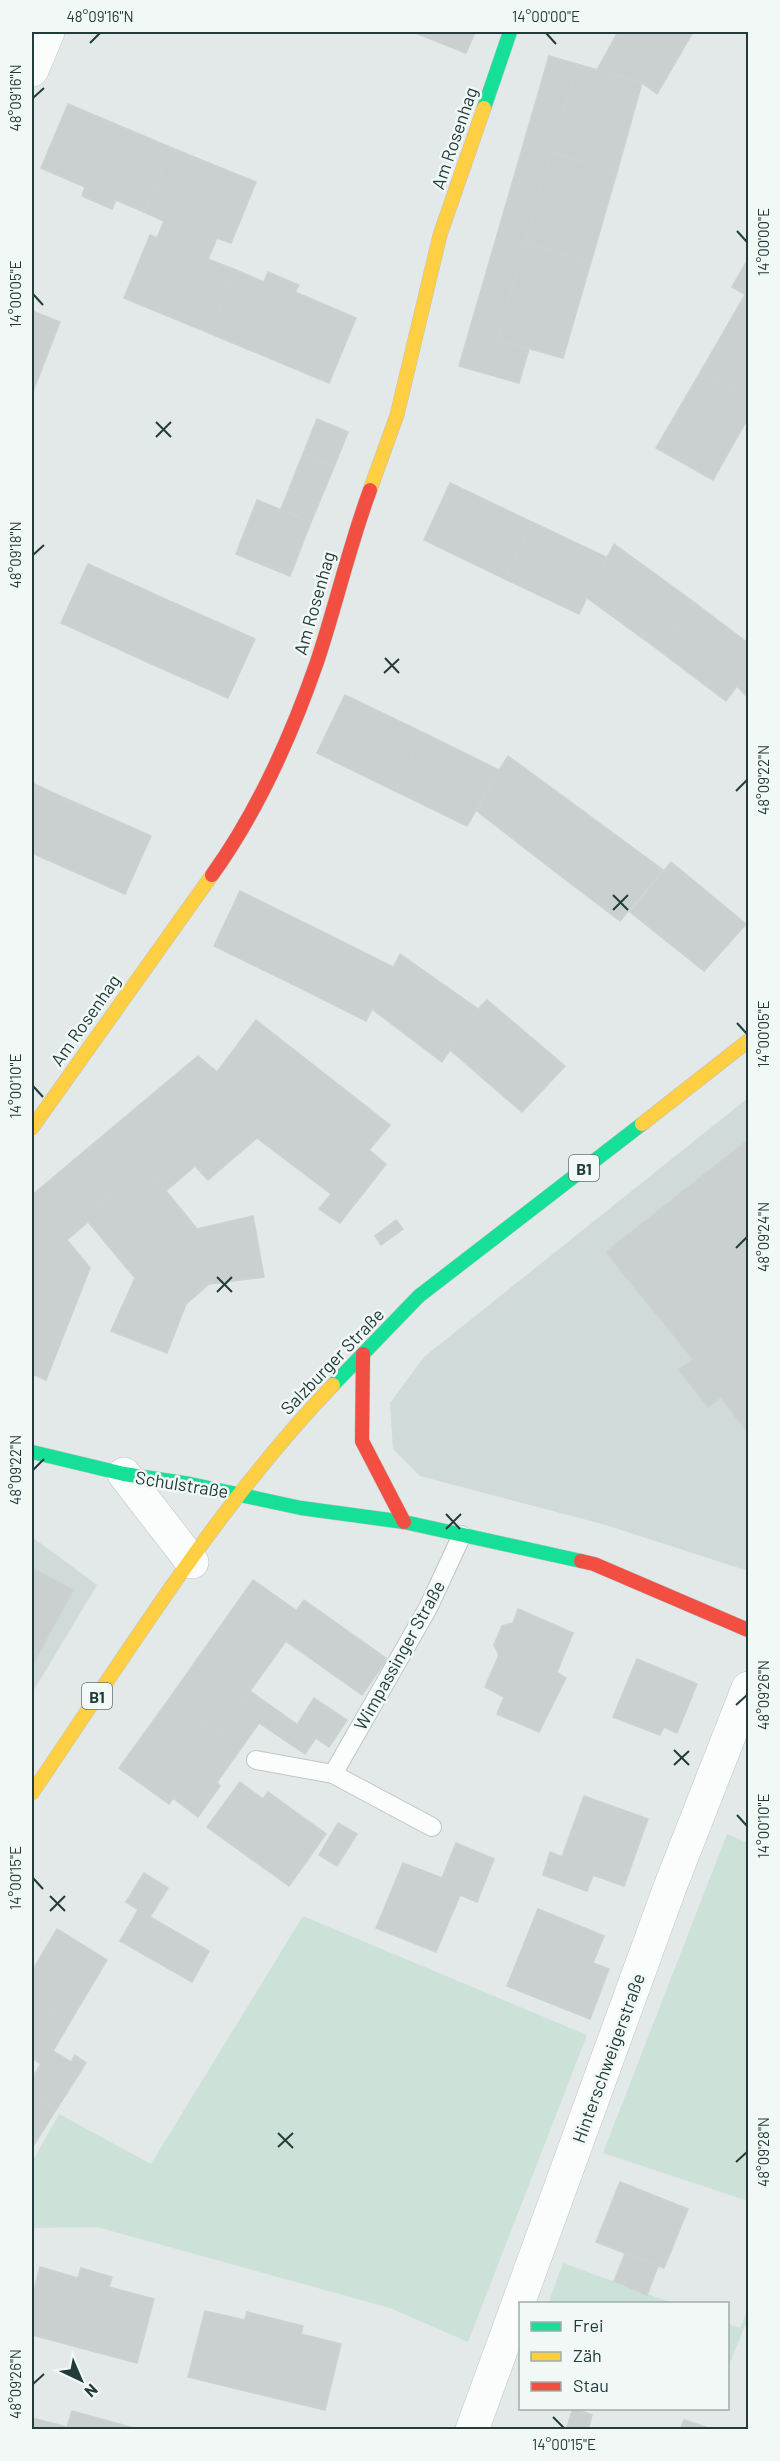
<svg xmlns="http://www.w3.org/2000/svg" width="780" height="2461" viewBox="0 0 780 2461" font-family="Barlow,sans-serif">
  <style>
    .built { fill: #d0dad8 }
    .green { fill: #cce2d8 }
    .building { fill: #cad0cf; stroke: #ccd1d1; stroke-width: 1.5 }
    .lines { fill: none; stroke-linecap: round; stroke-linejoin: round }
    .lane-casing { stroke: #c0c5c5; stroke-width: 20 }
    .street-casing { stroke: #c0c5c5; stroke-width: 34 }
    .fast-casing { stroke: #bfc6c5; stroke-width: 15 }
    .slow-casing { stroke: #bfc6c5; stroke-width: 15 }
    .jam-casing { stroke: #bfc6c5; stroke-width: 15 }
    .lane { stroke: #fbfcfc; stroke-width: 18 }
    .street { stroke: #fbfcfc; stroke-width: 33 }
    .fast { stroke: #16e098; stroke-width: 14 }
    .slow { stroke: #ffcf43; stroke-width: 14 }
    .jam { stroke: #f24e42; stroke-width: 14 }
    .ticks { fill: none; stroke: #213c3b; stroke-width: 2 }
    .labels { text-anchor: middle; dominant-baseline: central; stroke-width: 5; stroke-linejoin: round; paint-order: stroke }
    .shield { fill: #f1f8f6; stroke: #5f7473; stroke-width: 1.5 }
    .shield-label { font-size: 16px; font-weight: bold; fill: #213c3b }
    .street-label { font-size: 18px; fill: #213c3b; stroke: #f1f8f6 }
    .neatline { fill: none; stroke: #213c3b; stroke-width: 2 }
    .ticks-label { font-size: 15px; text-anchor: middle; fill: #213c3b }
  </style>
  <rect width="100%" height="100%" fill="#e3e8e8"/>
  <g class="built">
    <polygon points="748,1098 748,1571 606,1525 420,1476 393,1449 390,1403 424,1357"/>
    <polygon points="32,1537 97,1585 32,1693"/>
  </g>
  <g class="green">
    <polygon points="727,1834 748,1843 748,2201 603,2153"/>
    <polygon points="303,1916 587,2035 468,2342 390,2308 97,2227 32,2228 32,2162 59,2114 151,2164"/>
    <polygon points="563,2263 672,2303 548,2304"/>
    <polygon points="748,2309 748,2319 728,2367 728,2324 740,2328"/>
  </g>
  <g class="building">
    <polygon points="413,32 475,32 466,53"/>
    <polygon points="618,32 693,32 657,94 642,83 597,70"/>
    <polygon points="549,56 577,64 497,340 529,349 519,383 459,366"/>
    <polygon points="577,64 642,83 617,172 551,153"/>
    <polygon points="68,104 172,148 144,212 116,200 112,209 82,196 85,187 41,168"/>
    <polygon points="172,148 256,182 231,243 217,238 208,259 236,270 209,333 124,298 150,235 157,238 164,221 144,212"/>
    <polygon points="551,153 617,172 591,262 525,243"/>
    <polygon points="525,243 591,262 563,358 497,340"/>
    <polygon points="748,259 748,296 732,287"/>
    <polygon points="236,270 264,282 268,272 299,285 295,292 356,318 329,383 209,333"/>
    <polygon points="745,295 748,296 748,398 701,371"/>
    <polygon points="32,311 60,322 32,394"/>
    <polygon points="701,371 748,398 748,418 713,480 656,448"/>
    <polygon points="317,419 348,432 334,467 303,454"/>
    <polygon points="303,454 334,467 311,522 281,509"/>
    <polygon points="450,483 532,522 505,579 424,540"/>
    <polygon points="257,500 311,522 290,576 236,554"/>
    <polygon points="532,522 606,557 579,614 505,579"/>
    <polygon points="614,544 695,603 660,651 586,597"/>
    <polygon points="88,564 172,602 145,661 61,623"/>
    <polygon points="172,602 255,639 228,698 145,661"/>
    <polygon points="695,603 748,643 748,671 726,701 660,651"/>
    <polygon points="748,671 748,698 737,686"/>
    <polygon points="345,695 424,733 395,791 317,753"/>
    <polygon points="424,733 499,770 467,826 395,791"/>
    <polygon points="508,756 587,814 548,866 477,811 499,770"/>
    <polygon points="32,783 67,799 41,857 32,853"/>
    <polygon points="67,799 151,836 125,894 41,857"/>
    <polygon points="587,814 663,870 620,921 548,866"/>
    <polygon points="671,862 746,924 704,971 630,912"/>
    <polygon points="240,891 319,930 292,984 214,946"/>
    <polygon points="319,930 393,967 366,1021 292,984"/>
    <polygon points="400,954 478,1009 442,1062 372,1009"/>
    <polygon points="487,1000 565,1066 522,1112 449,1049 478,1009"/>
    <polygon points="256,1020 390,1125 369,1150 386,1164 340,1223 319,1209 331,1194 257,1138 208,1180 195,1166 166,1191 145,1165 84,1217 88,1222 67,1240 90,1268 46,1380 32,1374 32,1195 198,1056 217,1072"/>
    <polygon points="748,1140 748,1433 721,1397 708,1407 679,1370 693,1359 606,1252"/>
    <polygon points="145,1165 197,1229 253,1216 264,1277 209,1284 186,1304 167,1353 111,1331 135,1278 84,1217"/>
    <polygon points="396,1220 403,1229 381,1245 375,1236"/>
    <polygon points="32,1568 73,1590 32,1666"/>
    <polygon points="253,1580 304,1616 250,1691 200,1655"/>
    <polygon points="304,1600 387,1659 362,1695 286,1641 304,1616 296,1611"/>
    <polygon points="518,1609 573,1633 557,1672 566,1678 539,1732 497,1714 504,1697 485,1687 499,1655 494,1645 502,1626 513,1623"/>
    <polygon points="200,1655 250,1691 219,1735 169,1699"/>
    <polygon points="637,1659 697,1684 677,1733 664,1727 660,1735 613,1717"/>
    <polygon points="250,1691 316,1738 305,1754 259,1723 217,1782 220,1786 198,1817 173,1798"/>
    <polygon points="314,1698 347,1720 329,1747 297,1725"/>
    <polygon points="169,1699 219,1735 169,1804 119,1768"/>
    <polygon points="240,1782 263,1799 268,1792 326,1834 289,1886 207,1827"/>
    <polygon points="584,1796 648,1819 624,1886 593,1875 587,1891 543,1875 550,1852 562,1857"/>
    <polygon points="338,1823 357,1834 337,1866 319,1855"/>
    <polygon points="456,1843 494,1859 477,1902 460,1895 436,1952 376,1928 403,1863 442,1878"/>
    <polygon points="144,1873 168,1888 150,1917 126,1902"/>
    <polygon points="538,1909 604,1936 593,1963 609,1969 590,2019 507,1986"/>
    <polygon points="138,1910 209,1951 192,1982 120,1941"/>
    <polygon points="57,1929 107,1960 70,2022 32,2000 32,1971"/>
    <polygon points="32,2000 70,2022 53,2051 71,2062 75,2055 86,2063 56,2110 32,2095 32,2078 41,2064 32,2058"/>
    <polygon points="32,2095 56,2110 32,2148"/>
    <polygon points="620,2182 688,2209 664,2268 596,2242"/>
    <polygon points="625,2254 658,2266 647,2295 614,2281"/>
    <polygon points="40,2267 78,2278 81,2268 112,2277 109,2287 154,2299 137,2363 32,2335 32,2297"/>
    <polygon points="205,2311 245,2320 247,2312 303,2326 301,2334 341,2344 325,2410 188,2377"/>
    <polygon points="573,2408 592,2415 588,2430 566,2430"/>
    <polygon points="72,2411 141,2430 32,2430 32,2418 67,2427"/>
    <polygon points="684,2420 712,2429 712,2430 680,2430"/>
  </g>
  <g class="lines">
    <g class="lane-casing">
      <g id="lane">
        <polyline points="256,1760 333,1774 432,1827"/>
        <polyline points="333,1774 428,1608 462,1535"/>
      </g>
    </g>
    <g class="street-casing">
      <g id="street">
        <polyline points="32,70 48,32"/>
        <polyline points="124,1474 192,1562"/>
        <polyline points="472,2430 670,1887 748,1688"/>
      </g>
    </g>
    <g class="fast-casing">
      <g id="fast">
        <polyline points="484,108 510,32"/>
        <polyline points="333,1385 419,1296 642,1124"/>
        <polyline points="32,1452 124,1474 190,1484 301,1508 404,1522 581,1561"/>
      </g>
    </g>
    <g class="slow-casing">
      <g id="slow">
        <polyline points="370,490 397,415 440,235 484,108"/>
        <polyline points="642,1124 748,1041"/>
        <polyline points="32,1128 212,875"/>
        <path d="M 32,1793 C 127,1654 216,1507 333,1385"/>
      </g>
    </g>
    <g class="jam-casing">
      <g id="jam">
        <path d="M 212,875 C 258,811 291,737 317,662 C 336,605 349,547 370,490"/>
        <polyline points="363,1354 362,1441 404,1522"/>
        <polyline points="581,1561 594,1564 748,1630"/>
      </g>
    </g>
    <use href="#lane" class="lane"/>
    <use href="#street" class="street"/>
    <use href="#fast" class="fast"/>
    <use href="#slow" class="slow"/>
    <use href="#jam" class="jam"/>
  </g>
  <path class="ticks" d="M 546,33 L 556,44M 90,43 L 100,33M 33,98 L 44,88M 737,231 L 747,242M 33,294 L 43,305M 156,422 L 171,437M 156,437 L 171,422M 33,555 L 44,545M 385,658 L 399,673M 384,673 L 399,659M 736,791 L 747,780M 613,895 L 628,910M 613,910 L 628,895M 737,1023 L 747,1034M 33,1086 L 43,1097M 736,1248 L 747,1237M 217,1277 L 232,1292M 217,1292 L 232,1277M 33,1470 L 44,1459M 446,1514 L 460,1529M 446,1529 L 461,1514M 736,1705 L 747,1695M 674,1750 L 689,1765M 674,1765 L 689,1751M 737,1815 L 747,1826M 33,1878 L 43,1889M 50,1896 L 65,1911M 50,1911 L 65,1896M 278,2133 L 293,2148M 278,2147 L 293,2133M 736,2162 L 747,2152M 33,2384 L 44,2374M 553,2417 L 564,2428"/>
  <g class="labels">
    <g class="shield">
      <rect x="569" y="1155" width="30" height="26" rx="4.5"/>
      <rect x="82" y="1683" width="30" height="26" rx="4.5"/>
    </g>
    <g class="shield-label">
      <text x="584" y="1168">B1</text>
      <text x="97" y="1696">B1</text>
    </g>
    <g class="street-label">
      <text transform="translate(454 138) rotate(-71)">Am Rosenhag</text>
      <text transform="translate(314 603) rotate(-74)">Am Rosenhag</text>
      <text transform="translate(85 1020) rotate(-55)">Am Rosenhag</text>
      <text transform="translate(332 1361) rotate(-46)">Salzburger Straße</text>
      <text transform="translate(182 1484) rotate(9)">Schulstraße</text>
      <text transform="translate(399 1655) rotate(-61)">Wimpassinger Straße</text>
      <text transform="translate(608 2058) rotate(-70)">Hinterschweigerstraße</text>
    </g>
  </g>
  <rect width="780" height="2461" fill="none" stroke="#f1f8f6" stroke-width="66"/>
  <rect x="519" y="2302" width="210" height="108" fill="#f1f8f6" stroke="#9eadab" stroke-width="1.5"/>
  <rect x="531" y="2322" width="30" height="9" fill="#16e098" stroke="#9eadab" stroke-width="1.5"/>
  <text x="573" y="2332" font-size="18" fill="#213c3b">Frei</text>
  <rect x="531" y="2352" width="30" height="9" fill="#ffcf43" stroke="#9eadab" stroke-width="1.5"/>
  <text x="573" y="2362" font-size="18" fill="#213c3b">Zäh</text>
  <rect x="531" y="2382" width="30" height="9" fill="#f24e42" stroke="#9eadab" stroke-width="1.5"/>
  <text x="573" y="2392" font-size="18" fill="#213c3b">Stau</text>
  <g transform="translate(81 2380) rotate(136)" stroke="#f1f8f6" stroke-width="4.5" paint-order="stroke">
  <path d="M0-4.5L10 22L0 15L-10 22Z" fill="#213c3b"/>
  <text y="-9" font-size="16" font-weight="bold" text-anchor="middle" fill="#213c3b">N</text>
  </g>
  <rect x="33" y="33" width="714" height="2395" class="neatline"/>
  <g class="ticks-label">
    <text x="100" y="22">48°09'16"N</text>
    <text x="546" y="22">14°00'00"E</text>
    <text transform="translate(16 98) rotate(-90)" y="5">48°09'16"N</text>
    <text transform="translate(764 242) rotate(-90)" y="5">14°00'00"E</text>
    <text transform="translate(16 294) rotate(-90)" y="5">14°00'05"E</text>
    <text transform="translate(16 555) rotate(-90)" y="5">48°09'18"N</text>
    <text transform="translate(764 780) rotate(-90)" y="5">48°09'22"N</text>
    <text transform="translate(764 1034) rotate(-90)" y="5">14°00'05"E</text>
    <text transform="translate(16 1086) rotate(-90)" y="5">14°00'10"E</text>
    <text transform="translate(764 1237) rotate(-90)" y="5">48°09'24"N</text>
    <text transform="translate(16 1470) rotate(-90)" y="5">48°09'22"N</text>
    <text transform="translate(764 1695) rotate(-90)" y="5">48°09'26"N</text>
    <text transform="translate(764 1826) rotate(-90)" y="5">14°00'10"E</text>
    <text transform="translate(16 1878) rotate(-90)" y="5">14°00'15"E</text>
    <text transform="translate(764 2152) rotate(-90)" y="5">48°09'28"N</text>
    <text transform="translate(16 2384) rotate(-90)" y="5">48°09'26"N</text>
    <text x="564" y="2450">14°00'15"E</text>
  </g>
</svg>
